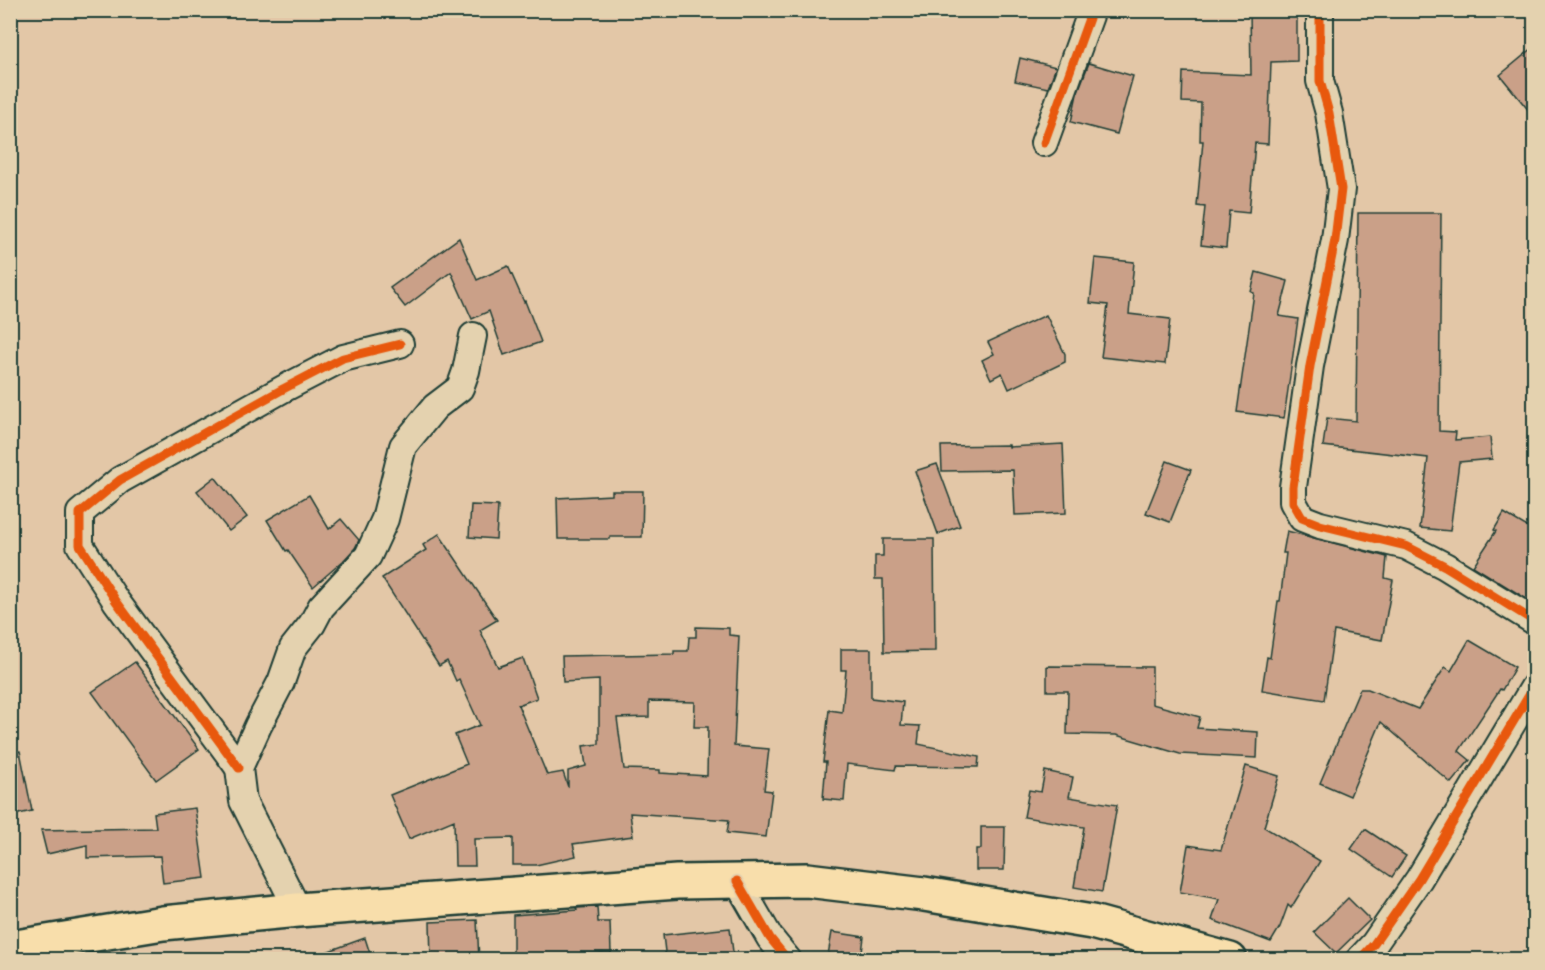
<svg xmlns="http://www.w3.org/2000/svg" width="1545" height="970" viewBox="0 0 1545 970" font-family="'Balsamiq Sans',sans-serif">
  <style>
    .building { fill: #caa088; stroke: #1f3d34; stroke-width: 1.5; fill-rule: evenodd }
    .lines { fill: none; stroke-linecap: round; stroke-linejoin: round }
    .minor-casing { stroke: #1f3d34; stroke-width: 30 }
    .major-casing { stroke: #1f3d34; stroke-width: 38 }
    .minor { stroke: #e4d2af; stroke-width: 26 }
    .major { stroke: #f8deab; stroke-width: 33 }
    .cycleway-casing { stroke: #e4d2af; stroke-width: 13 }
    .cycleway { stroke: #e8590c; stroke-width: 9 }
  </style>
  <rect width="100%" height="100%" fill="#e3c7a7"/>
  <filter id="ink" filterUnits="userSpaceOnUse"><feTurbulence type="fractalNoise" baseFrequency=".0167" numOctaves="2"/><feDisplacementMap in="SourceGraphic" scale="12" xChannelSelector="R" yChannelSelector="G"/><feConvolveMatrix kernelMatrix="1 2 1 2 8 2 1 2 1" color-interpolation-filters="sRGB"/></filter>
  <g filter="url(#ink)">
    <g class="building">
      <polygon points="1250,10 1297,10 1297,61 1271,62 1268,144 1255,143 1249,213 1229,211 1226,248 1201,245 1205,207 1197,206 1203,141 1200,141 1201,103 1182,102 1183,72 1251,75"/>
      <polygon points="1534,47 1534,117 1500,75"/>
      <polygon points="1020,58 1056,67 1048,88 1015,81"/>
      <polygon points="1089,63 1133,76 1117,134 1071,122 1077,94"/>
      <polygon points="1358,213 1441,213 1439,431 1456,432 1455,440 1490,437 1492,459 1459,462 1450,531 1420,528 1428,458 1323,446 1327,418 1356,421"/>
      <polygon points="459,238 477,280 508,266 524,302 525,301 541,342 504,355 489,311 472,319 451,272 405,307 390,288"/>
      <polygon points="1095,258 1134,262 1129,314 1170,319 1165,364 1101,357 1108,305 1090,303"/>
      <polygon points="1256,272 1288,281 1279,316 1298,319 1284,418 1237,412 1254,293 1251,292"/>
      <polygon points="1046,315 1065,354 1065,362 1009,389 1002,373 991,379 982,360 994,354 988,342"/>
      <polygon points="1063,444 1066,513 1015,515 1013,470 942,471 941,446 1009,445 1009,447"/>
      <polygon points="1167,461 1191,470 1170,522 1146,513"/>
      <polygon points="937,464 960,526 938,534 915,471"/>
      <polygon points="215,477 247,517 229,531 197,491"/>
      <polygon points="612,491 643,491 642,537 610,537 610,539 558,539 557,498 612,495"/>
      <polygon points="309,495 329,529 341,519 359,540 355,548 343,561 313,587 288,550 286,551 267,520"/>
      <polygon points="471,505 498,506 496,539 469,537"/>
      <polygon points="1504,513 1534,531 1534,595 1530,601 1473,566 1496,531 1494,530"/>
      <polygon points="1287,531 1387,557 1385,578 1393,580 1382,640 1334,631 1324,700 1262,690 1267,657 1270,658 1278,601 1280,601 1286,553 1283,553"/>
      <path d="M 439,534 L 497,620 L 480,630 L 498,667 L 523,658 L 537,698 L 518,705 L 547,775 L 563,772 L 568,787 L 568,771 L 586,766 L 583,746 L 599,744 L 599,680 L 563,682 L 562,656 L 674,654 L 674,651 L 688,651 L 689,637 L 696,637 L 696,627 L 729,628 L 729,635 L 739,636 L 734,746 L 769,749 L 764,790 L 772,791 L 766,837 L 727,833 L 729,820 L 630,813 L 633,836 L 573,844 L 576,856 L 536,865 L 513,865 L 513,838 L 474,839 L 475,866 L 455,866 L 454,820 L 409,839 L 390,795 L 467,764 L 455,735 L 480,725 L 459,679 L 456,681 L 447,661 L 439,666 L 382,578 L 426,550 L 423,545 ZM 649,701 L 695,702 L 694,727 L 708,727 L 707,776 L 660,773 L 660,770 L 624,769 L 617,718 L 649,717 Z"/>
      <polygon points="883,539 934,539 935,651 884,652 883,579 875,579 875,556 883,556"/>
      <polygon points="1469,640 1515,667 1502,690 1500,689 1459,751 1470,760 1451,783 1381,722 1350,796 1320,783 1360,689 1368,689 1418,709 1445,667 1451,671"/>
      <polygon points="841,649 871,649 871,698 903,702 901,725 920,726 918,744 979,757 978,767 896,766 895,770 847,764 844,801 823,799 826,762 823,762 829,710 842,712 846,670 841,670"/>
      <polygon points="135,662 199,749 156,780 92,692"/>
      <polygon points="1047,666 1152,667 1152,704 1200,717 1197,728 1258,732 1257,758 1180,754 1116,735 1067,734 1068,691 1047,691"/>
      <polygon points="20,751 32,811 10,816 10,752"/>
      <polygon points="1246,766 1279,776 1264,827 1320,861 1291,908 1288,905 1280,927 1271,942 1212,920 1219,899 1180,892 1188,845 1221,850"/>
      <polygon points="1045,771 1073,777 1069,797 1117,805 1102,892 1074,887 1084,827 1024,817 1029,790 1041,792"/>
      <polygon points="195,808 205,878 163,883 160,856 87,858 87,845 47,854 41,830 156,828 154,813"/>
      <polygon points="981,827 1005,827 1004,870 976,870 976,849 981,849"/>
      <polygon points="1365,829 1406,856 1392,877 1351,849"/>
      <polygon points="1348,898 1370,920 1336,953 1314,932"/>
      <polygon points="597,907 598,922 610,922 611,953 573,954 573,960 513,960 513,915 577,910 576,908"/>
      <polygon points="477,920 479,960 431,960 430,922"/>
      <polygon points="730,928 734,960 666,960 663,935"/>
      <polygon points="832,932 864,937 861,960 835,960 836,956 828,955"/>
      <polygon points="365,938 372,960 312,960 312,957"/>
    </g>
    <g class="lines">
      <g class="minor-casing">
        <g id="minor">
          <polyline points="1320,10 1320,81 1329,113 1341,189 1335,240 1310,366 1293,487 1293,502 1302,518 1320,525 1406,546 1445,566 1534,621"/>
          <polyline points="1044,143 1092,10"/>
          <polyline points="239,768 116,601 80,545 80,513 120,480 283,389 343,358 400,344"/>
          <polyline points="737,881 770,938 788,960"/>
          <polyline points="298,910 243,801 239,768 258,726 281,682 293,648 312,624 321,607 368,556 385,519 403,446 435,407 460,388 466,371 473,336"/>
          <polyline points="1359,960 1374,944 1419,879 1534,687"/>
        </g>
      </g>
      <g class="major-casing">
        <polyline id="major" points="10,948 163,923 298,910 677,882 807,880 924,894 1092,922 1230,960"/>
      </g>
      <use href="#minor" class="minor"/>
      <use href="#major" class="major"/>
      <g class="cycleway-casing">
        <g id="cycleway">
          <polyline points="1320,10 1320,81 1329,113 1341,189 1335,240 1310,366 1293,487 1293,502 1302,518 1320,525 1406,546 1445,566 1534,621"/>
          <polyline points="1044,143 1092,10"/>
          <polyline points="239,768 116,601 80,545 80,513 120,480 283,389 343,358 400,344"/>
          <polyline points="737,881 770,938 788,960"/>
          <polyline points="1359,960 1374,944 1419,879 1534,687"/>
        </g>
      </g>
      <use href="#cycleway" class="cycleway"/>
    </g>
  </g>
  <rect width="1545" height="970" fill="none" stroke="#e4d2af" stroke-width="36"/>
  <rect x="18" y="18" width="1509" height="934" fill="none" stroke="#1f3d34" stroke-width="2" filter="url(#ink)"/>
</svg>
